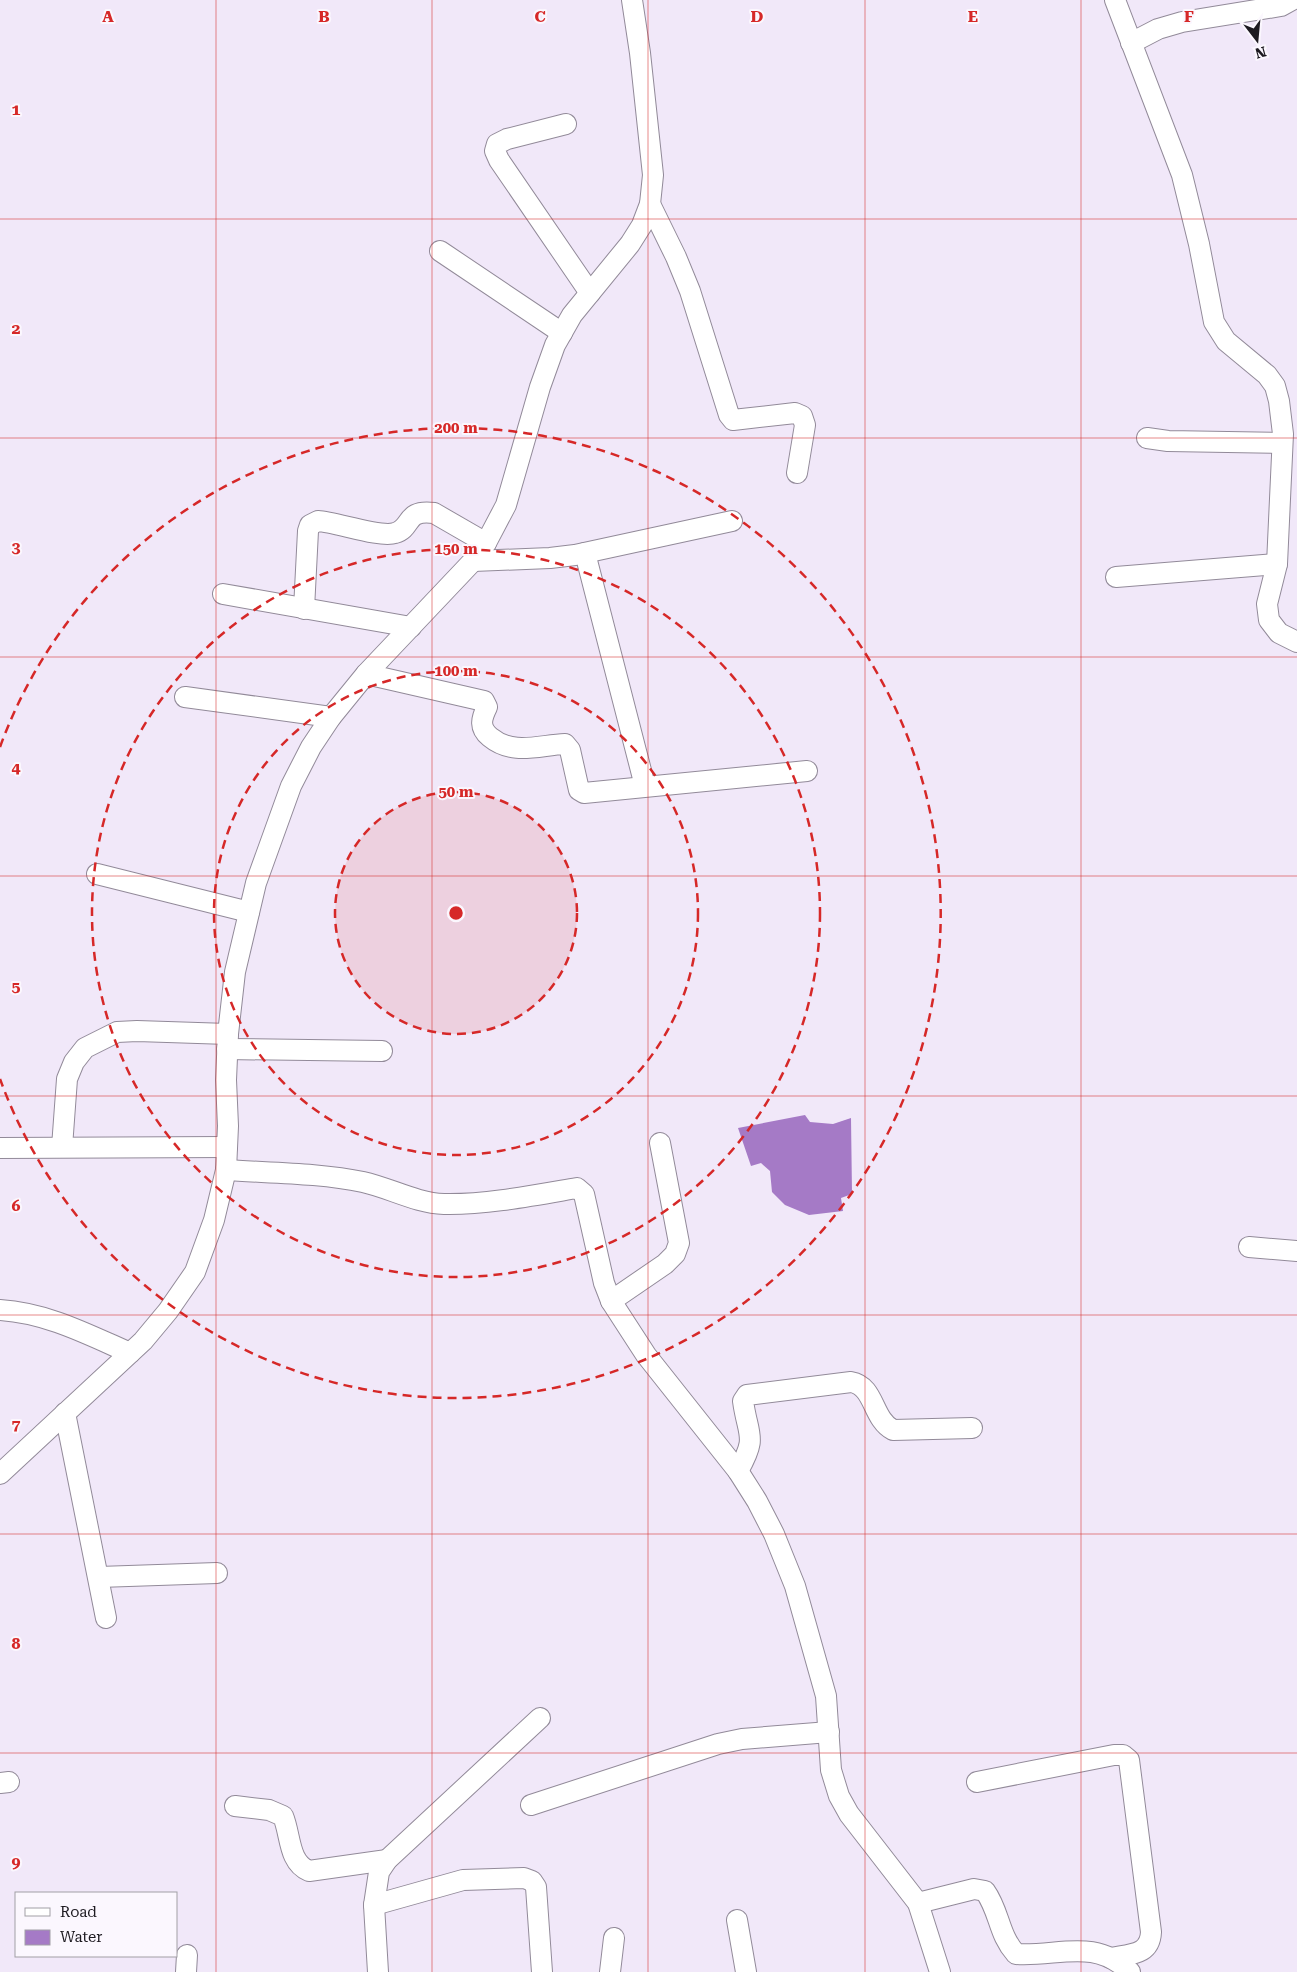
<svg xmlns="http://www.w3.org/2000/svg" width="1297" height="1972" viewBox="0 0 1297 1972" font-family="'Roboto Serif',serif">
  <style>
    .water { fill: #a57ac6 }
    .lines { fill: none; stroke-linecap: round; stroke-linejoin: round }
    .minor-casing { stroke: #928a99; stroke-width: 22 }
    .minor { stroke: #fff; stroke-width: 20 }
    .grid { fill: none; stroke: #d62828; stroke-width: 1; stroke-opacity: 0.55 }
    .ring { fill: none; stroke: #d62828; stroke-width: 2.5; stroke-dasharray: 9 6 }
    .grid-label { font-size: 16px; text-anchor: middle; font-weight: bold; fill: #d62828; stroke: #fbf7fe; stroke-width: 4; stroke-linejoin: round; paint-order: stroke }
    .centre { fill: #d62828; stroke: #fbf7fe; stroke-width: 2.5 }
    .ring-label { font-size: 15px; text-anchor: middle; font-weight: bold; fill: #d62828; stroke: #fbf7fe; stroke-width: 4; stroke-linejoin: round; paint-order: stroke }
  </style>
  <rect width="100%" height="100%" fill="#f1e8f9"/>
  <polygon class="water" points="805,1115 810,1122 833,1124 851,1118 852,1194 841,1198 843,1211 809,1215 785,1205 772,1192 770,1171 761,1163 751,1166 738,1128"/>
  <g class="lines">
    <g class="minor-casing">
      <g id="minor">
        <polyline points="1115,0 1182,175 1199,244 1214,322 1226,341 1267,375 1275,386 1279,401 1283,434 1277,564 1267,604 1269,620 1279,633 1297,642"/>
        <polyline points="1131,43 1158,29 1182,22 1281,6 1292,0"/>
        <polyline points="566,124 507,139 497,144 495,151 499,160 590,293"/>
        <polyline points="650,204 676,257 690,291 729,415 733,420 795,413 802,416 805,425 797,473"/>
        <polyline points="440,251 562,333"/>
        <polyline points="1147,438 1168,441 1282,443"/>
        <polyline points="585,553 645,786"/>
        <polyline points="473,561 550,558 575,555 732,521"/>
        <polyline points="1116,577 1277,564"/>
        <polyline points="223,594 411,627"/>
        <path d="M 304,609 L 308,531 L 310,525 L 318,521 C 336,522 380,538 395,533 C 413,528 404,509 434,513 L 486,543"/>
        <path d="M 366,674 L 484,701 L 487,707 C 481,719 479,728 490,737 C 513,756 539,745 565,744 L 570,750 L 579,790 L 584,793 L 807,771"/>
        <polyline points="185,697 331,717"/>
        <polyline points="97,874 249,912"/>
        <polyline points="227,1049 382,1051"/>
        <polyline points="62,1147 67,1079 74,1062 85,1048 117,1032 137,1031 228,1034"/>
        <polyline points="0,1148 227,1147"/>
        <path d="M 226,1170 C 270,1173 321,1173 363,1182 C 390,1188 416,1203 444,1204 C 485,1205 536,1195 577,1188 L 584,1194 L 604,1283 L 611,1301 L 646,1355 L 738,1471 L 757,1501 L 774,1534 L 795,1586 L 826,1696 L 831,1770 L 839,1796 L 849,1814 L 918,1903 L 940,1972"/>
        <polyline points="1249,1247 1297,1251"/>
        <polyline points="611,1301 665,1264 675,1254 679,1243 660,1143"/>
        <path d="M 0,1310 C 47,1313 87,1334 130,1353"/>
        <polyline points="65,1413 106,1618"/>
        <path d="M 738,1471 C 758,1436 748,1437 743,1401 L 747,1395 L 851,1382 C 875,1386 872,1419 893,1430 L 972,1428"/>
        <polyline points="0,1474 143,1341 168,1311 195,1272 214,1220 226,1170 228,1126 226,1080 228,1034 235,972 256,883 291,786 311,747 331,717 366,674 473,561 486,543 506,505 540,387 555,345 572,315 630,244 642,225 650,204 653,175 640,53 632,0"/>
        <polyline points="99,1577 217,1573"/>
        <path d="M 977,1782 L 1114,1755 L 1123,1755 L 1129,1760 L 1151,1932 C 1150,1955 1131,1954 1111,1958"/>
        <polyline points="0,1783 9,1782"/>
        <polyline points="531,1805 718,1744 742,1739 829,1732"/>
        <path d="M 235,1806 L 269,1810 L 283,1816 C 291,1835 288,1862 309,1871 L 387,1860"/>
        <path d="M 918,1903 L 974,1889 L 985,1891 C 1000,1912 998,1934 1016,1954 C 1058,1957 1094,1937 1130,1972"/>
        <polyline points="374,1905 463,1880 524,1878 532,1881 536,1887 542,1972"/>
        <polyline points="737,1920 746,1972"/>
        <polyline points="186,1972 187,1955"/>
        <polyline points="378,1972 374,1905 379,1872 387,1860 540,1718"/>
        <polyline points="610,1972 614,1938"/>
      </g>
    </g>
    <use href="#minor" class="minor"/>
  </g>
  <path class="grid" d="M 216,0 L 216,1972M 432,0 L 432,1972M 648,0 L 648,1972M 865,0 L 865,1972M 1081,0 L 1081,1972M 0,219 L 1297,219M 0,438 L 1297,438M 0,657 L 1297,657M 0,876 L 1297,876M 0,1096 L 1297,1096M 0,1315 L 1297,1315M 0,1534 L 1297,1534M 0,1753 L 1297,1753"/>
  <circle cx="456" cy="913" r="121" fill="#d62828" fill-opacity=".12"/>
  <g class="ring">
    <circle cx="456" cy="913" r="121"/>
    <circle cx="456" cy="913" r="242"/>
    <circle cx="456" cy="913" r="364"/>
    <path d="M0 747A485 485 0 1 1 0 1079"/>
  </g>
  <g class="grid-label">
    <text x="108" y="22">A</text>
    <text x="324" y="22">B</text>
    <text x="540" y="22">C</text>
    <text x="757" y="22">D</text>
    <text x="973" y="22">E</text>
    <text x="1189" y="22">F</text>
    <text x="16" y="115">1</text>
    <text x="16" y="334">2</text>
    <text x="16" y="553">3</text>
    <text x="16" y="773">4</text>
    <text x="16" y="992">5</text>
    <text x="16" y="1211">6</text>
    <text x="16" y="1430">7</text>
    <text x="16" y="1649">8</text>
    <text x="16" y="1868">9</text>
  </g>
  <circle cx="456" cy="913" r="8" class="centre"/>
  <g class="ring-label">
    <text x="456" y="433">200 m</text>
    <text x="456" y="554">150 m</text>
    <text x="456" y="676">100 m</text>
    <text x="456" y="797">50 m</text>
  </g>
  <rect x="15" y="1892" width="162" height="65" fill="#fbf7fe" stroke="#a29fa5"/>
  <rect x="25" y="1908" width="25" height="8" fill="#ffffff" stroke="#a29fa5"/>
  <text x="60" y="1917" font-size="15" fill="#1d1a20">Road</text>
  <rect x="25" y="1930" width="25" height="15" fill="#a57ac6" stroke="#a29fa5"/>
  <text x="60" y="1942" font-size="15" fill="#1d1a20">Water</text>
  <g transform="translate(1257 40) rotate(164)" stroke="#fbf7fe" stroke-width="4" paint-order="stroke">
  <path d="M0-4L9 19L0 12L-9 19Z" fill="#1d1a20"/>
  <text y="-8" font-size="14" font-weight="bold" text-anchor="middle" fill="#1d1a20">N</text>
  </g>
</svg>
